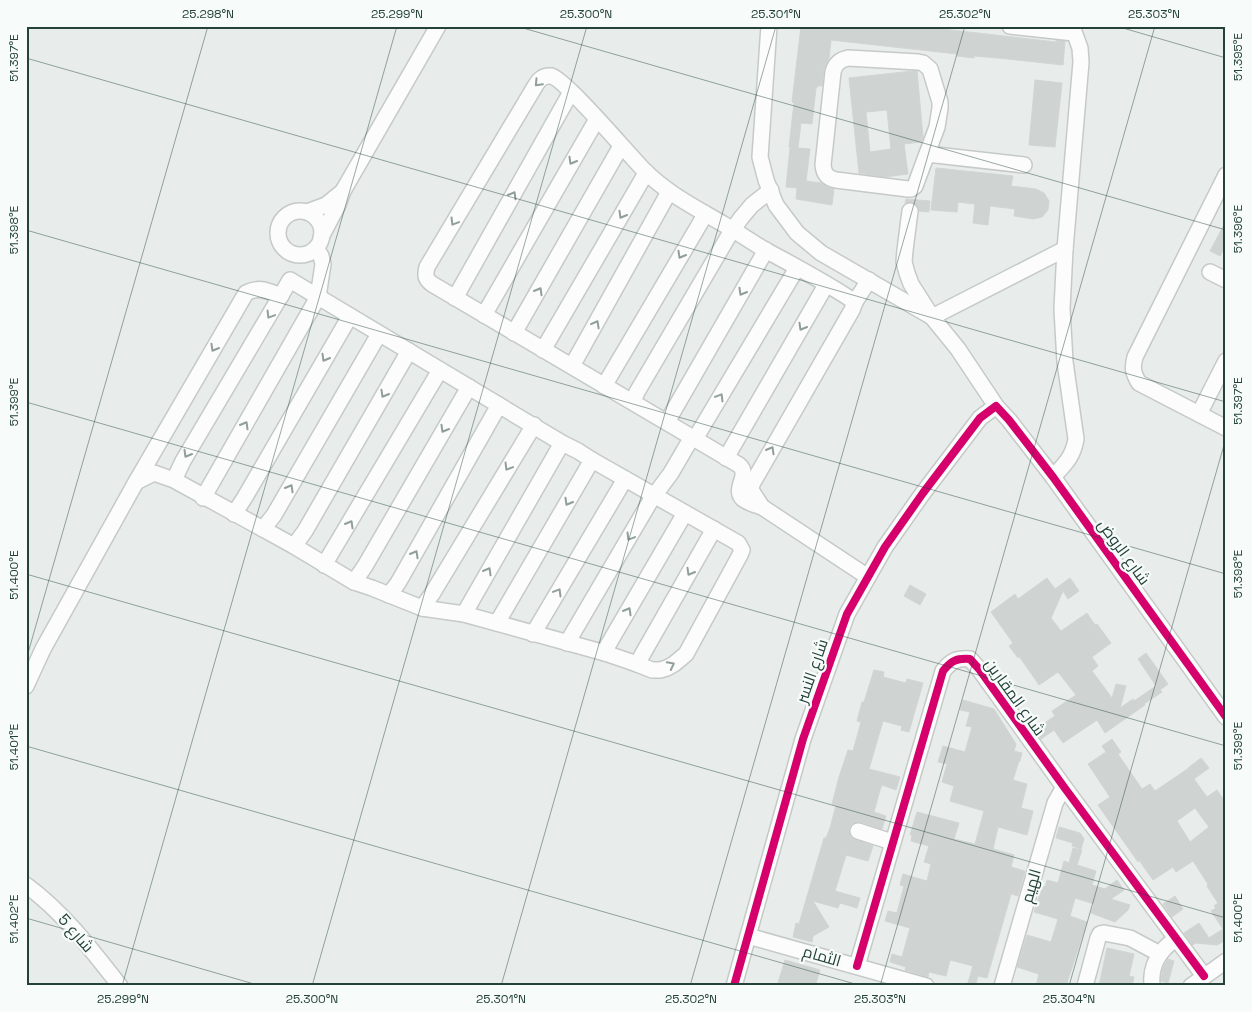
<svg xmlns="http://www.w3.org/2000/svg" width="1252" height="1012" viewBox="0 0 1252 1012" font-family="'Space Grotesk',Cairo,sans-serif">
  <style>
    .building { fill: #cfd4d2; stroke: #d1d6d4; fill-rule: evenodd }
    .lines { fill: none; stroke-linecap: round; stroke-linejoin: round }
    .minor-casing { stroke: #c5cac8; stroke-width: 18 }
    .minor { stroke: #fcfcfc; stroke-width: 15 }
    .cycleway-casing { stroke: #f7fbf9; stroke-width: 11 }
    .cycleway { stroke: #d6006c; stroke-width: 8 }
    .oneway { stroke: #909f9b }
    .ticks { fill: none; stroke: #24423a; stroke-width: 1; stroke-opacity: 0.45 }
    .labels { text-anchor: middle; dominant-baseline: central; stroke-width: 4.5; stroke-linejoin: round; paint-order: stroke }
    .street-label { font-size: 16px; fill: #24423a; stroke: #f7fbf9 }
    .neatline { fill: none; stroke: #24423a; stroke-width: 2 }
    .ticks-label { font-size: 12px; text-anchor: middle; fill: #24423a }
  </style>
  <rect width="100%" height="100%" fill="#e8edeb"/>
  <g class="building">
    <polygon points="801,26 917,26 1056,42 1056,40 1065,41 1063,65 998,58 974,56 974,58 957,56 957,54 831,40 829,58 824,69 822,86 817,86 817,88 816,88 812,124 801,123 798,148 810,149 806,181 821,183 827,187 834,189 832,205 796,199 797,188 786,187 790,148 794,148 789,147 794,103 792,102"/>
    <path d="M 913,71 L 917,71 L 923,137 L 921,142 L 904,144 L 908,174 L 884,177 L 859,173 L 849,78 ZM 887,110 L 891,149 L 870,152 L 866,112 Z"/>
    <polygon points="1035,80 1062,83 1055,147 1029,145"/>
    <polygon points="936,168 1013,176 1011,186 1036,189 1044,193 1049,201 1048,210 1042,217 1033,219 1014,216 1015,209 990,206 988,225 973,223 975,204 958,202 957,212 931,210"/>
    <polygon points="906,199 930,201 929,212 919,211 918,207 916,204 912,202 905,203"/>
    <polygon points="1226,221 1226,246 1220,256 1210,251"/>
    <polygon points="1047,578 1055,589 1070,578 1079,591 1068,599 1063,591 1051,618 1061,631 1087,613 1095,625 1097,624 1111,643 1092,657 1098,666 1092,671 1112,698 1116,684 1126,686 1120,708 1133,699 1134,701 1156,686 1138,659 1146,653 1168,684 1160,690 1162,692 1144,704 1145,705 1105,733 1097,720 1063,743 1054,730 1041,739 1034,730 1055,716 1052,711 1076,695 1058,672 1039,685 1019,656 1018,658 1009,646 1013,643 991,612 1015,594 1018,599"/>
    <polygon points="910,585 926,594 920,605 904,596"/>
    <polygon points="874,670 884,672 883,677 906,683 907,679 923,683 909,732 901,730 902,726 883,721 869,769 900,777 896,790 882,785 880,790 874,812 886,816 882,829 861,822 857,822 851,824 849,829 849,833 851,838 873,846 868,861 846,855 835,891 860,898 857,908 840,903 838,908 813,901 829,927 813,936 812,942 793,937 796,923 799,924 824,838 826,838 830,828 836,805 832,804 839,777 848,750 853,751 861,722 857,721 862,702 864,702"/>
    <polygon points="963,700 994,709 1016,744 1014,751 1022,753 1020,761 1019,761 1013,780 1027,784 1021,808 1033,811 1027,835 998,827 993,849 1014,855 1011,867 1025,871 1018,896 1011,894 987,978 978,976 975,986 967,986 973,966 950,960 946,976 929,972 928,977 905,970 906,967 890,962 892,954 902,957 910,928 885,921 888,911 897,913 904,886 900,885 903,874 927,881 931,864 924,862 929,846 911,841 912,835 910,835 917,812 959,823 954,839 975,844 984,811 950,801 954,786 942,782 947,764 938,762 943,746 965,752 972,727 966,726 970,712 960,710"/>
    <path d="M 1112,739 L 1121,752 L 1118,754 L 1142,789 L 1150,784 L 1155,791 L 1189,768 L 1188,768 L 1201,758 L 1209,768 L 1194,779 L 1207,797 L 1217,790 L 1226,803 L 1226,940 L 1217,945 L 1196,943 L 1192,945 L 1184,933 L 1199,923 L 1209,938 L 1223,929 L 1211,911 L 1216,908 L 1214,906 L 1218,903 L 1207,886 L 1208,884 L 1193,861 L 1176,872 L 1173,867 L 1153,880 L 1139,860 L 1138,862 L 1098,805 L 1110,797 L 1088,764 L 1106,752 L 1102,746 ZM 1195,808 L 1209,827 L 1190,842 L 1177,821 Z"/>
    <polygon points="1059,827 1080,833 1084,839 1081,849 1072,846 1073,843 1056,838"/>
    <polygon points="1073,848 1082,850 1077,865 1096,871 1092,885 1105,889 1117,880 1124,890 1111,899 1130,905 1128,910 1115,922 1091,913 1094,904 1075,898 1070,916 1087,922 1066,986 1036,986 1039,974 1017,967 1027,935 1051,942 1058,919 1034,912 1042,886 1045,887 1047,880 1058,883 1064,861 1069,863"/>
    <polygon points="1175,896 1183,909 1172,917 1163,904"/>
    <polygon points="1107,948 1134,954 1129,976 1134,977 1132,986 1099,986"/>
    <polygon points="1168,959 1174,961 1168,983 1161,981 1161,979 1163,968"/>
    <polygon points="785,960 820,970 815,986 777,986"/>
  </g>
  <g class="lines">
    <g class="minor-casing">
      <g id="minor">
        <polyline points="769,26 760,157 766,180 776,205 797,233 821,253 932,317 1065,249"/>
        <polyline points="1010,26 1074,33"/>
        <path d="M 848,58 L 918,62 L 923,63 L 930,69 L 940,102 L 940,108 L 937,127 L 915,186 L 911,189 L 908,189 L 836,180 C 827,178 824,174 823,165 L 833,72 C 835,64 839,60 848,58 Z"/>
        <polyline points="927,154 1024,165"/>
        <path d="M 1226,175 L 1135,357 C 1132,368 1133,373 1139,383 L 1226,428"/>
        <polyline points="910,211 905,250 904,262 907,273 911,284 932,317 958,349 996,406 1009,420 1053,477 1226,717"/>
        <circle cx="300" cy="233" r="22"/>
        <polyline points="307,212 326,205 342,192"/>
        <polyline points="321,237 338,205 343,191 438,26"/>
        <polyline points="1210,272 1226,280"/>
        <polyline points="455,298 571,92"/>
        <path d="M 855,302 C 827,283 797,267 767,251 C 753,243 739,233 725,225 C 698,209 666,193 644,170 C 630,156 564,78 551,76 C 542,75 538,81 534,88 L 427,267 C 425,275 425,279 432,284 L 739,465 C 751,475 732,489 743,499 C 748,503 756,505 762,507 L 868,577"/>
        <polyline points="484,315 597,119"/>
        <polyline points="514,333 621,146"/>
        <polyline points="543,350 646,173"/>
        <polyline points="572,366 669,192"/>
        <polyline points="604,386 702,220 704,213"/>
        <polyline points="633,402 637,392 728,237 741,218 752,205 771,190"/>
        <polyline points="1199,414 1226,361"/>
        <polyline points="667,422 766,250"/>
        <polyline points="695,439 797,268"/>
        <polyline points="726,458 826,285"/>
        <path d="M 1053,477 C 1065,464 1073,457 1076,439 L 1065,362 L 1062,309 L 1065,249 L 1081,62 L 1080,48 L 1072,26"/>
        <polyline points="136,482 154,473 174,480 294,546 354,582 372,588 422,608 464,614 605,653 637,664 652,670 660,670 667,668 674,664 686,654 740,555 742,550 738,543 592,460 578,451 562,443 290,280 183,461 174,480"/>
        <polyline points="203,498 318,297 323,264 321,256 316,248"/>
        <polyline points="762,507 751,490 752,484 852,310 855,302 869,280"/>
        <polyline points="234,514 245,497 350,316"/>
        <polyline points="263,529 274,515 379,334"/>
        <polyline points="294,546 305,531 409,351"/>
        <polyline points="324,565 440,370"/>
        <polyline points="354,582 365,566 469,387"/>
        <polyline points="389,595 398,583 499,405"/>
        <polyline points="422,608 432,594 534,425"/>
        <polyline points="464,614 562,443"/>
        <polyline points="497,623 592,460"/>
        <polyline points="533,634 625,479"/>
        <polyline points="567,643 651,500 671,473 692,437"/>
        <polyline points="605,653 608,645 685,513"/>
        <polyline points="637,664 714,529"/>
        <path d="M 26,686 L 43,649 L 136,482 L 246,293 C 259,286 268,291 281,296"/>
        <polyline points="858,831 892,842"/>
        <path d="M 26,885 C 63,912 92,950 120,986"/>
        <polyline points="748,936 926,986"/>
        <path d="M 857,966 L 943,671 C 951,661 956,658 970,659 L 979,669 L 1064,787 L 1204,976"/>
        <polyline points="734,986 803,739 847,614 885,547 923,493 980,418 996,406"/>
        <polyline points="1002,986 1055,803 1064,787"/>
        <polyline points="1085,986 1098,938 1100,934 1104,933 1130,938 1160,954"/>
        <path d="M 1152,986 C 1150,966 1159,950 1176,939"/>
        <polyline points="1191,986 1226,961"/>
      </g>
    </g>
    <use href="#minor" class="minor"/>
    <g class="cycleway-casing">
      <g id="cycleway">
        <path d="M 857,966 L 943,671 C 951,661 956,658 970,659 L 979,669 L 1064,787 L 1204,976"/>
        <polyline points="734,986 803,739 847,614 885,547 923,493 980,418 996,406 1009,420 1053,477 1226,717"/>
      </g>
    </g>
    <use href="#cycleway" class="cycleway"/>
  </g>
  <defs><path id="oneway-chevron" d="M-2-3.5L2.5 0L-2 3.5" fill="none" stroke-width="1.6" stroke-linecap="round" stroke-linejoin="round" transform="scale(1.25)"/></defs>
  <g class="oneway">
    <use href="#oneway-chevron" transform="translate(538 83) rotate(133)"/>
    <use href="#oneway-chevron" transform="translate(572 161) rotate(120)"/>
    <use href="#oneway-chevron" transform="translate(513 195) rotate(-60)"/>
    <use href="#oneway-chevron" transform="translate(622 215) rotate(120)"/>
    <use href="#oneway-chevron" transform="translate(454 222) rotate(121)"/>
    <use href="#oneway-chevron" transform="translate(681 255) rotate(120)"/>
    <use href="#oneway-chevron" transform="translate(539 291) rotate(-60)"/>
    <use href="#oneway-chevron" transform="translate(742 292) rotate(120)"/>
    <use href="#oneway-chevron" transform="translate(270 315) rotate(121)"/>
    <use href="#oneway-chevron" transform="translate(596 324) rotate(-61)"/>
    <use href="#oneway-chevron" transform="translate(802 327) rotate(120)"/>
    <use href="#oneway-chevron" transform="translate(214 348) rotate(120)"/>
    <use href="#oneway-chevron" transform="translate(325 358) rotate(120)"/>
    <use href="#oneway-chevron" transform="translate(384 394) rotate(120)"/>
    <use href="#oneway-chevron" transform="translate(720 397) rotate(-59)"/>
    <use href="#oneway-chevron" transform="translate(245 425) rotate(-60)"/>
    <use href="#oneway-chevron" transform="translate(444 429) rotate(120)"/>
    <use href="#oneway-chevron" transform="translate(771 450) rotate(-60)"/>
    <use href="#oneway-chevron" transform="translate(187 454) rotate(120)"/>
    <use href="#oneway-chevron" transform="translate(508 467) rotate(121)"/>
    <use href="#oneway-chevron" transform="translate(290 488) rotate(-60)"/>
    <use href="#oneway-chevron" transform="translate(568 502) rotate(120)"/>
    <use href="#oneway-chevron" transform="translate(350 524) rotate(-60)"/>
    <use href="#oneway-chevron" transform="translate(630 537) rotate(121)"/>
    <use href="#oneway-chevron" transform="translate(415 554) rotate(-60)"/>
    <use href="#oneway-chevron" transform="translate(488 571) rotate(-60)"/>
    <use href="#oneway-chevron" transform="translate(690 572) rotate(120)"/>
    <use href="#oneway-chevron" transform="translate(558 592) rotate(-59)"/>
    <use href="#oneway-chevron" transform="translate(628 611) rotate(-60)"/>
    <use href="#oneway-chevron" transform="translate(671 665) rotate(-27)"/>
  </g>
  <path class="ticks" d="M 516,26 L 1226,230M 1116,26 L 1226,58M 26,58 L 1226,402M 26,230 L 1226,574M 26,402 L 1226,746M 26,574 L 1226,918M 26,660 L 208,26M 26,746 L 862,986M 26,918 L 261,986M 122,986 L 397,26M 312,986 L 587,26M 501,986 L 776,26M 690,986 L 965,26M 880,986 L 1155,26M 1069,986 L 1226,438"/>
  <g class="labels">
    <g class="street-label">
      <text transform="translate(1124 552) rotate(54)">شارع الروض</text>
      <text transform="translate(812 671) rotate(-71)">شارع النسر</text>
      <text transform="translate(1015 697) rotate(54)">شارع المقارين</text>
      <text transform="translate(1031 886) rotate(-74)">الهيم</text>
      <text transform="translate(76 933) rotate(49)">شارع 5</text>
      <text transform="translate(822 956) rotate(16)">الثمام</text>
    </g>
  </g>
  <rect width="1252" height="1012" fill="none" stroke="#f7fbf9" stroke-width="55"/>
  <rect x="28" y="28" width="1196" height="956" class="neatline"/>
  <g class="ticks-label">
    <text x="208" y="18">25.298°N</text>
    <text x="397" y="18">25.299°N</text>
    <text x="586" y="18">25.300°N</text>
    <text x="776" y="18">25.301°N</text>
    <text x="965" y="18">25.302°N</text>
    <text x="1154" y="18">25.303°N</text>
    <text transform="translate(1238 57) rotate(-90)" y="4">51.395°E</text>
    <text transform="translate(14 58) rotate(-90)" y="4">51.397°E</text>
    <text transform="translate(1238 229) rotate(-90)" y="4">51.396°E</text>
    <text transform="translate(14 230) rotate(-90)" y="4">51.398°E</text>
    <text transform="translate(1238 401) rotate(-90)" y="4">51.397°E</text>
    <text transform="translate(14 402) rotate(-90)" y="4">51.399°E</text>
    <text transform="translate(1238 574) rotate(-90)" y="4">51.398°E</text>
    <text transform="translate(14 575) rotate(-90)" y="4">51.400°E</text>
    <text transform="translate(1238 746) rotate(-90)" y="4">51.399°E</text>
    <text transform="translate(14 747) rotate(-90)" y="4">51.401°E</text>
    <text transform="translate(1238 918) rotate(-90)" y="4">51.400°E</text>
    <text transform="translate(14 919) rotate(-90)" y="4">51.402°E</text>
    <text x="123" y="1003">25.299°N</text>
    <text x="312" y="1003">25.300°N</text>
    <text x="501" y="1003">25.301°N</text>
    <text x="691" y="1003">25.302°N</text>
    <text x="880" y="1003">25.303°N</text>
    <text x="1069" y="1003">25.304°N</text>
  </g>
</svg>
